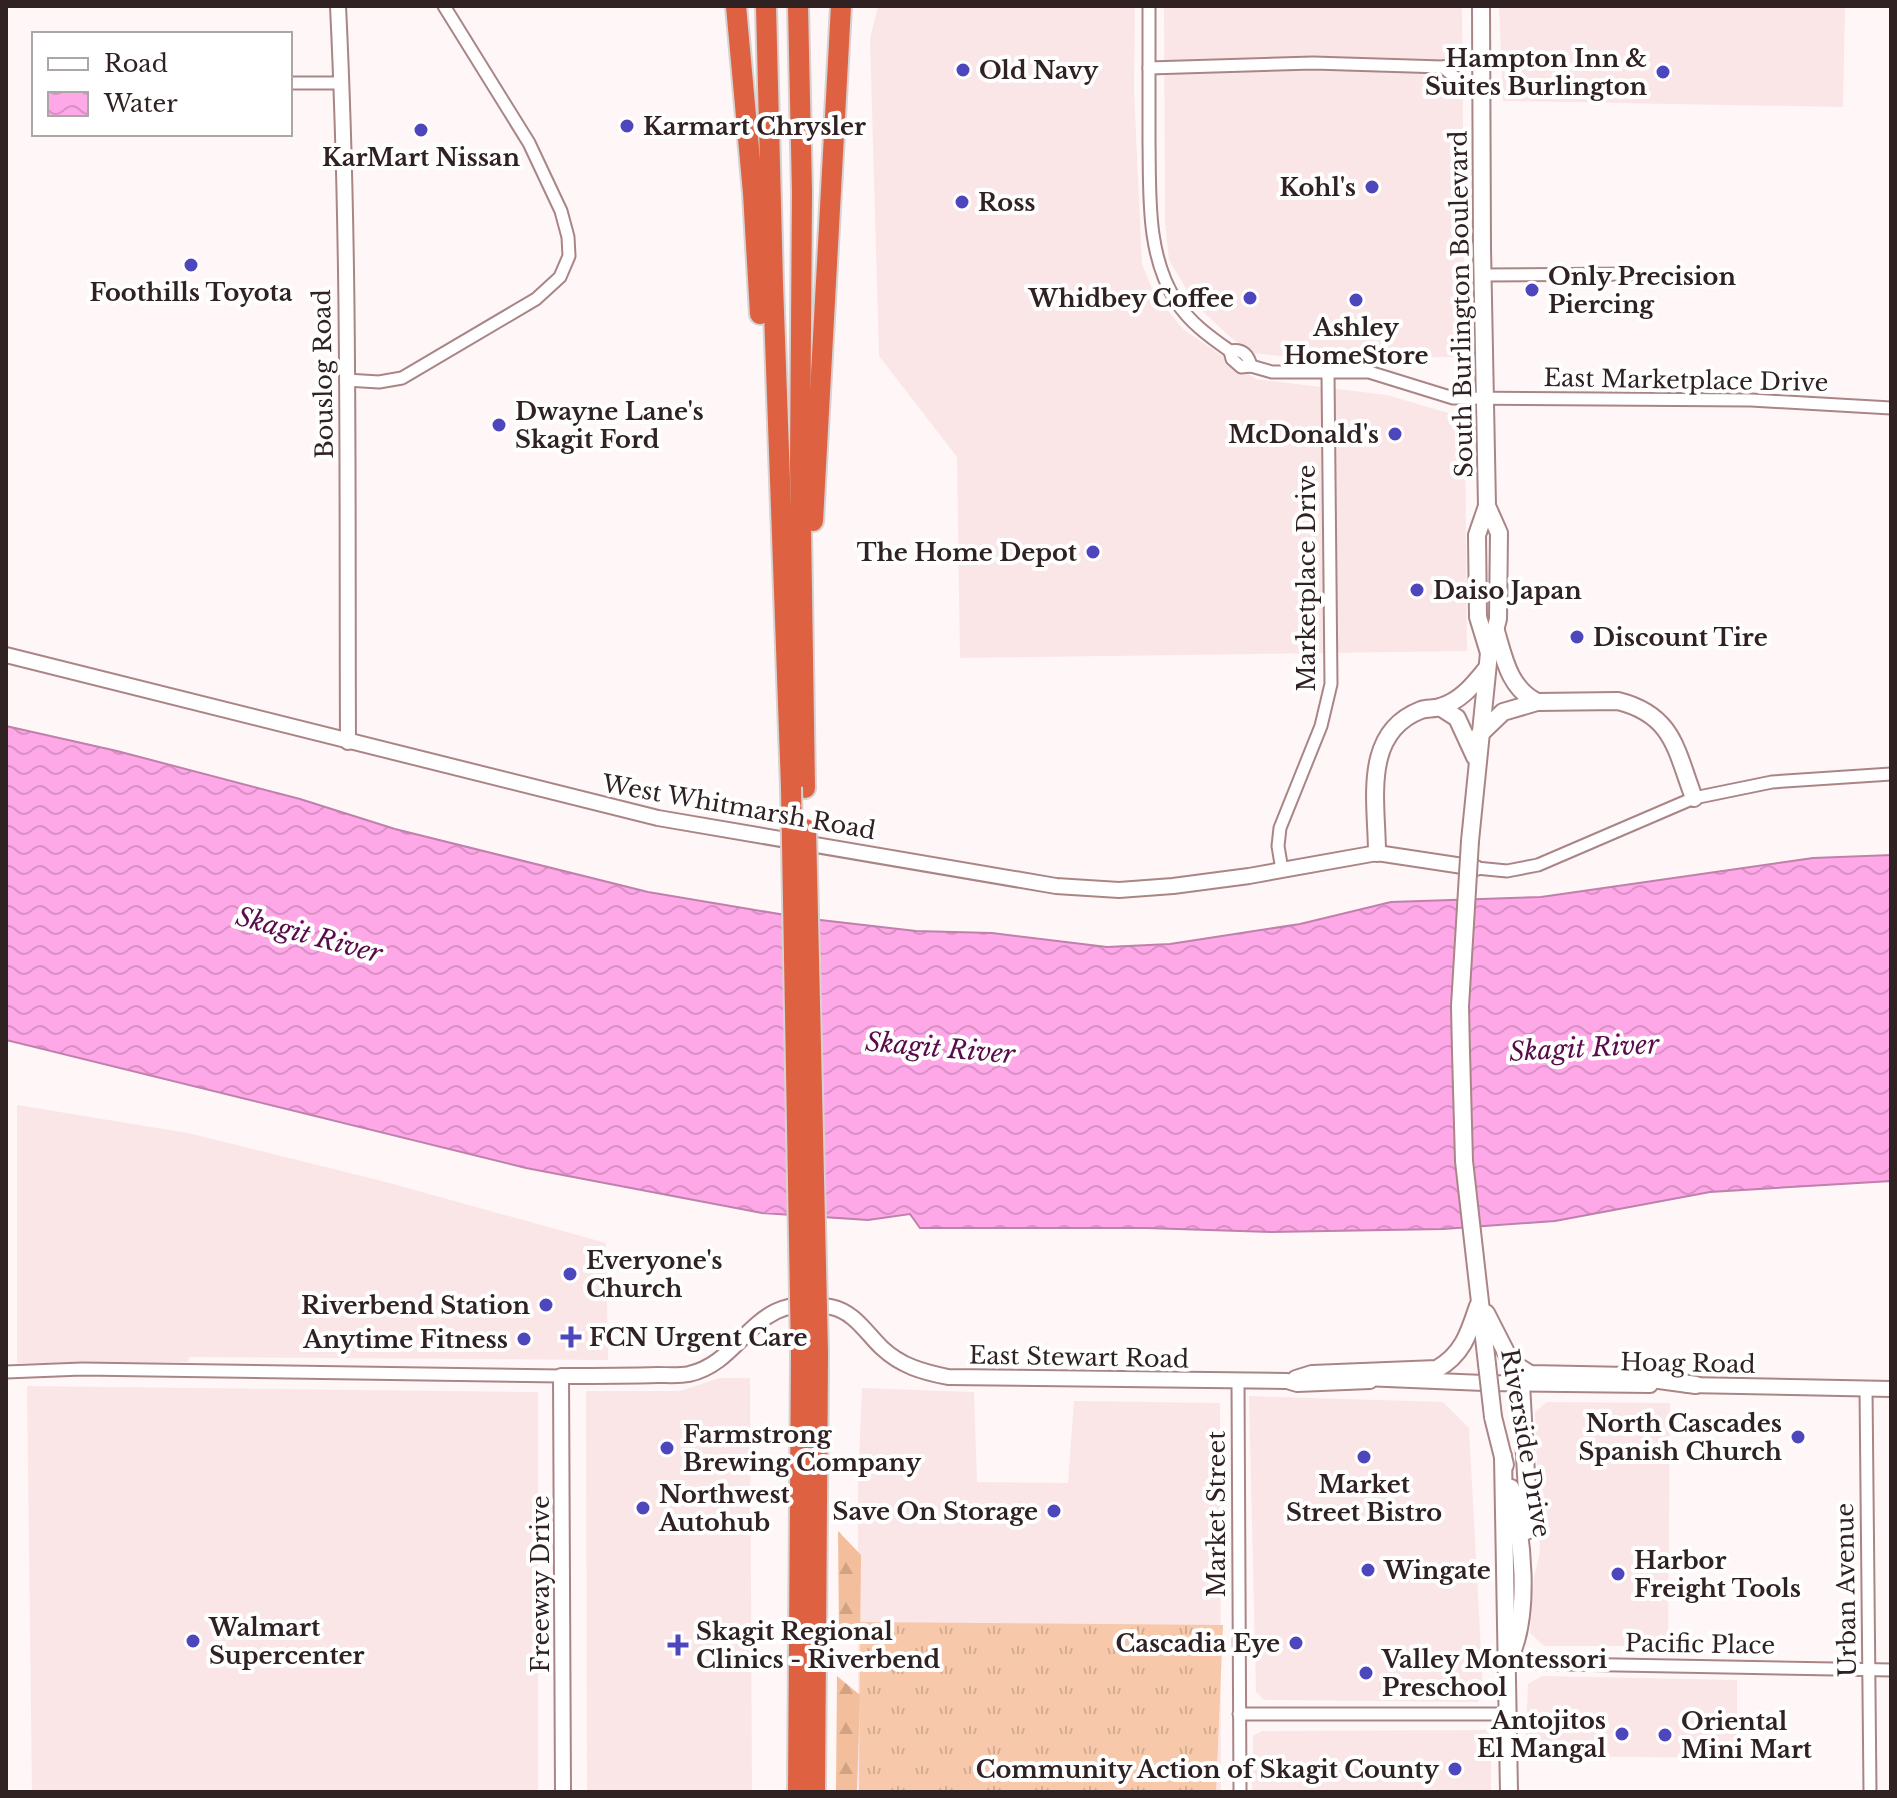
<svg xmlns="http://www.w3.org/2000/svg" width="1897" height="1798" viewBox="0 0 1897 1798" font-family="'Libre Baskerville',serif">
  <style>
    .built { fill: #fbe6e7 }
    .grass { fill: url(#grass-tufts) }
    .forest { fill: url(#forest-firs) }
    .water { fill: url(#water-waves); stroke: #c080ac; stroke-width: 2 }
    .lines { fill: none; stroke-linecap: round; stroke-linejoin: round }
    .minor-casing { stroke: #aa8586; stroke-width: 15 }
    .tertiary-casing { stroke: #aa8586; stroke-width: 18 }
    .secondary-casing { stroke: #aa8586; stroke-width: 20 }
    .motorway-casing { stroke: #d6d3d3; stroke-width: 24 }
    .minor { stroke: #fff; stroke-width: 11 }
    .tertiary { stroke: #fff; stroke-width: 14 }
    .secondary { stroke: #fff; stroke-width: 16 }
    .motorway { stroke: #de6142; stroke-width: 20 }
    .secondary-bridge-casing { stroke: #aa8586; stroke-width: 20; stroke-linecap: butt }
    .motorway-bridge-casing { stroke: #d6d3d3; stroke-width: 24; stroke-linecap: butt }
    .secondary-bridge { stroke: #fff; stroke-width: 16 }
    .motorway-bridge { stroke: #de6142; stroke-width: 20 }
    .poi-dot { fill: #4d46bd; stroke: #fff; stroke-width: 3 }
    .labels { text-anchor: middle; dominant-baseline: central; stroke-width: 8; stroke-linejoin: round; paint-order: stroke }
    .poi-label { font-size: 24px; font-weight: bold; fill: #302122; stroke: #fff; text-anchor: start }
    .street-label { font-size: 24px; fill: #302122; stroke: #fff }
    .water-label { font-size: 26px; font-style: italic; fill: #580c4a; stroke: #fff }
  </style>
  <defs>
    <pattern id="grass-tufts" width="24" height="20" patternUnits="userSpaceOnUse" patternTransform="scale(2)"><rect width="24" height="20" fill="#f7c8aa"/><path d="M3 7l-1-3M5 7V3M7 7l1-3M15 17l-1-3M17 17v-4M19 17l1-3" fill="none" stroke="#d4ac92"/></pattern>
    <pattern id="forest-firs" width="22" height="20" patternUnits="userSpaceOnUse" patternTransform="scale(2)"><rect width="22" height="20" fill="#f3be9b"/><path d="M5 1l3.5 6h-7zM16 11l3.5 6h-7z" fill="#d1a385"/></pattern>
    <pattern id="water-waves" width="16" height="10" patternUnits="userSpaceOnUse" patternTransform="scale(2)"><rect width="16" height="10" fill="#fea8e7"/><path d="M0 5q4-4 8 0t8 0" fill="none" stroke="#da90c6"/></pattern>
  </defs>
  <rect width="100%" height="100%" fill="#fff6f7"/>
  <g class="built">
    <polygon points="878,6 1135,6 1134,90 1142,264 1154,293 1183,329 1256,379 1387,395 1465,418 1467,651 960,658 957,457 879,356 870,39"/>
    <polygon points="1164,6 1462,6 1465,357 1300,358 1251,353 1229,336 1195,304 1169,260 1165,223"/>
    <polygon points="1499,6 1845,6 1843,107 1503,101"/>
    <polygon points="17,1105 188,1133 386,1182 606,1243 608,1360 189,1357 188,1362 17,1363"/>
    <polygon points="719,1378 750,1378 752,1792 587,1792 586,1391 680,1391"/>
    <polygon points="27,1386 538,1392 538,1792 32,1792"/>
    <polygon points="862,1388 974,1392 977,1482 1068,1483 1074,1401 1220,1403 1221,1792 858,1792 858,1486"/>
    <polygon points="1249,1396 1443,1402 1469,1428 1483,1689 1478,1702 1264,1700 1256,1692"/>
    <polygon points="1547,1402 1670,1403 1668,1646 1544,1646 1530,1633 1534,1577 1540,1552 1535,1412"/>
    <polygon points="1542,1676 1737,1680 1737,1758 1525,1756 1528,1684"/>
    <polygon points="1486,1730 1491,1736 1491,1792 1252,1792 1253,1736 1262,1731"/>
  </g>
  <polygon class="grass" points="860,1622 1223,1625 1216,1792 859,1792"/>
  <g class="forest">
    <polygon points="838,1531 861,1555 860,1641 848,1641 839,1630"/>
    <polygon points="837,1676 860,1695 857,1792 836,1792"/>
  </g>
  <polygon class="water" points="6,726 117,751 300,799 395,829 648,892 803,918 916,931 992,933 1107,947 1170,944 1300,924 1391,902 1541,897 1813,858 1891,855 1891,1181 1710,1192 1555,1221 1443,1229 1271,1232 1146,1228 920,1228 910,1214 868,1220 762,1213 526,1168 6,1040"/>
  <g class="lines">
    <g class="minor-casing">
      <g id="minor">
        <path d="M 1149,6 C 1149,51 1149,96 1149,141 C 1150,194 1146,254 1176,301 C 1189,322 1210,337 1230,351"/>
        <polyline points="1443,67 1458,80 1482,89"/>
        <polyline points="1149,68 1313,63 1443,67 1460,63 1482,62"/>
        <polyline points="290,83 342,83"/>
        <polyline points="1483,275 1633,274"/>
        <polyline points="1230,351 1232,359 1241,367 1251,366 1272,372 1369,372 1453,398 1751,400 1891,408"/>
        <path d="M 1230,351 C 1242,349 1248,354 1251,366"/>
        <polyline points="346,380 379,382 402,378 536,299 560,277 569,256 568,237 561,211 529,143 444,6"/>
        <polyline points="1476,868 1507,871 1538,865 1694,798 1772,782 1891,774"/>
        <polyline points="1282,870 1278,846 1280,828 1321,726 1331,684 1328,373"/>
        <polyline points="6,1372 82,1369 561,1376"/>
        <polyline points="1238,1381 1240,1792"/>
        <polyline points="1866,1388 1870,1792"/>
        <polyline points="1507,1663 1891,1670"/>
        <polyline points="1239,1714 1508,1714"/>
      </g>
    </g>
    <g class="tertiary-casing">
      <g id="tertiary">
        <path d="M 338,6 C 350,251 347,497 348,742"/>
        <polyline points="6,655 658,818 1056,886 1119,890 1173,886 1249,876 1377,853 1476,868"/>
        <polyline points="1363,1378 1484,1383 1650,1385"/>
        <polyline points="1687,1385 1891,1389"/>
        <path d="M 563,1792 L 561,1376 C 593,1376 626,1376 658,1375 C 668,1375 679,1376 689,1374 C 746,1361 751,1290 831,1307 C 855,1312 866,1333 882,1348 C 901,1366 923,1372 948,1377 L 1287,1381 L 1297,1384 L 1370,1381"/>
      </g>
    </g>
    <g class="secondary-casing">
      <g id="secondary">
        <polyline points="1481,6 1482,248 1487,506 1477,535 1478,617 1489,653"/>
        <path d="M 1496,631 C 1504,658 1509,688 1537,702"/>
        <polyline points="1440,707 1457,718 1475,757"/>
        <path d="M 1479,735 L 1503,712 L 1537,702 L 1618,701 C 1674,715 1676,751 1694,798"/>
        <polyline points="1470,841 1489,653 1498,619 1499,533 1487,506"/>
        <path d="M 1377,853 C 1377,803 1361,733 1421,710 C 1427,708 1434,709 1440,707 C 1461,701 1474,684 1487,668"/>
        <polyline points="1461,1052 1464,1161 1487,1364"/>
        <polyline points="1486,1313 1511,1362 1530,1374 1629,1376 1696,1385"/>
        <path d="M 1296,1379 L 1312,1374 L 1437,1369 C 1463,1354 1469,1333 1478,1306"/>
        <polyline points="1521,1384 1528,1510 1526,1531"/>
        <polyline points="1493,1417 1505,1465"/>
        <polyline points="1503,1456 1509,1792"/>
        <path d="M 1510,1657 C 1531,1612 1522,1536 1511,1488"/>
      </g>
    </g>
    <g class="motorway-casing">
      <g id="motorway">
        <polyline points="736,6 753,193 760,314"/>
        <polyline points="766,6 773,284 791,787"/>
        <polyline points="798,6 802,192 800,464 805,788"/>
        <polyline points="813,521 841,6"/>
        <polyline points="798,1792 801,1353"/>
        <polyline points="815,1792 818,1353"/>
      </g>
    </g>
    <use href="#minor" class="minor"/>
    <use href="#tertiary" class="tertiary"/>
    <use href="#secondary" class="secondary"/>
    <use href="#motorway" class="motorway"/>
    <g class="secondary-bridge-casing">
      <g id="secondary-bridge">
        <polyline points="1461,1052 1460,1006 1470,841"/>
        <polyline points="1487,1364 1493,1417"/>
      </g>
    </g>
    <g class="motorway-bridge-casing">
      <g id="motorway-bridge">
        <polyline points="791,787 801,1353"/>
        <polyline points="806,829 818,1353"/>
      </g>
    </g>
    <use href="#secondary-bridge" class="secondary-bridge"/>
    <use href="#motorway-bridge" class="motorway-bridge"/>
  </g>
  <g class="poi-dot">
    <circle cx="963" cy="70" r="8"/>
    <circle cx="1663" cy="72" r="8"/>
    <circle cx="627" cy="126" r="8"/>
    <circle cx="421" cy="130" r="8"/>
    <circle cx="1372" cy="187" r="8"/>
    <circle cx="962" cy="202" r="8"/>
    <circle cx="191" cy="265" r="8"/>
    <circle cx="1532" cy="290" r="8"/>
    <circle cx="1250" cy="298" r="8"/>
    <circle cx="1356" cy="300" r="8"/>
    <circle cx="499" cy="425" r="8"/>
    <circle cx="1395" cy="434" r="8"/>
    <circle cx="1093" cy="552" r="8"/>
    <circle cx="1417" cy="590" r="8"/>
    <circle cx="1577" cy="637" r="8"/>
    <circle cx="570" cy="1274" r="8"/>
    <circle cx="546" cy="1305" r="8"/>
    <path d="M567 1325h8v8h8v8h-8v8h-8v-8h-8v-8h8z"/>
    <circle cx="524" cy="1339" r="8"/>
    <circle cx="1798" cy="1437" r="8"/>
    <circle cx="667" cy="1448" r="8"/>
    <circle cx="1364" cy="1457" r="8"/>
    <circle cx="643" cy="1508" r="8"/>
    <circle cx="1054" cy="1511" r="8"/>
    <circle cx="1368" cy="1570" r="8"/>
    <circle cx="1618" cy="1574" r="8"/>
    <circle cx="193" cy="1641" r="8"/>
    <circle cx="1296" cy="1643" r="8"/>
    <path d="M674 1633h8v8h8v8h-8v8h-8v-8h-8v-8h8z"/>
    <circle cx="1366" cy="1673" r="8"/>
    <circle cx="1622" cy="1734" r="8"/>
    <circle cx="1665" cy="1735" r="8"/>
    <circle cx="1455" cy="1769" r="8"/>
  </g>
  <g class="labels">
    <g class="poi-label">
      <text x="1647" y="58" text-anchor="end">Hampton Inn &amp;<tspan x="1647" dy="28">Suites Burlington</tspan></text>
      <text x="979" y="70">Old Navy</text>
      <text x="643" y="126">Karmart Chrysler</text>
      <text x="421" y="157" text-anchor="middle">KarMart Nissan</text>
      <text x="1356" y="187" text-anchor="end">Kohl's</text>
      <text x="978" y="202">Ross</text>
      <text x="1548" y="276">Only Precision<tspan x="1548" dy="28">Piercing</tspan></text>
      <text x="191" y="292" text-anchor="middle">Foothills Toyota</text>
      <text x="1234" y="298" text-anchor="end">Whidbey Coffee</text>
      <text x="1356" y="327" text-anchor="middle">Ashley<tspan x="1356" dy="28">HomeStore</tspan></text>
      <text x="515" y="411">Dwayne Lane's<tspan x="515" dy="28">Skagit Ford</tspan></text>
      <text x="1379" y="434" text-anchor="end">McDonald's</text>
      <text x="1077" y="552" text-anchor="end">The Home Depot</text>
      <text x="1433" y="590">Daiso Japan</text>
      <text x="1593" y="637">Discount Tire</text>
      <text x="586" y="1260">Everyone's<tspan x="586" dy="28">Church</tspan></text>
      <text x="530" y="1305" text-anchor="end">Riverbend Station</text>
      <text x="589" y="1337">FCN Urgent Care</text>
      <text x="508" y="1339" text-anchor="end">Anytime Fitness</text>
      <text x="1782" y="1423" text-anchor="end">North Cascades<tspan x="1782" dy="28">Spanish Church</tspan></text>
      <text x="683" y="1434">Farmstrong<tspan x="683" dy="28">Brewing Company</tspan></text>
      <text x="1364" y="1484" text-anchor="middle">Market<tspan x="1364" dy="28">Street Bistro</tspan></text>
      <text x="659" y="1494">Northwest<tspan x="659" dy="28">Autohub</tspan></text>
      <text x="1038" y="1511" text-anchor="end">Save On Storage</text>
      <text x="1634" y="1560">Harbor<tspan x="1634" dy="28">Freight Tools</tspan></text>
      <text x="1384" y="1570">Wingate</text>
      <text x="209" y="1627">Walmart<tspan x="209" dy="28">Supercenter</tspan></text>
      <text x="696" y="1631">Skagit Regional<tspan x="696" dy="28">Clinics - Riverbend</tspan></text>
      <text x="1280" y="1643" text-anchor="end">Cascadia Eye</text>
      <text x="1382" y="1659">Valley Montessori<tspan x="1382" dy="28">Preschool</tspan></text>
      <text x="1606" y="1720" text-anchor="end">Antojitos<tspan x="1606" dy="28">El Mangal</tspan></text>
      <text x="1681" y="1721">Oriental<tspan x="1681" dy="28">Mini Mart</tspan></text>
      <text x="1439" y="1769" text-anchor="end">Community Action of Skagit County</text>
    </g>
    <g class="street-label">
      <text transform="translate(1461 304) rotate(-91)">South Burlington Boulevard</text>
      <text transform="translate(323 374) rotate(-91)">Bouslog Road</text>
      <text transform="translate(1686 380) rotate(1)">East Marketplace Drive</text>
      <text transform="translate(1306 578) rotate(-90)">Marketplace Drive</text>
      <text transform="translate(739 807) rotate(10)">West Whitmarsh Road</text>
      <text transform="translate(1079 1357) rotate(1)">East Stewart Road</text>
      <text transform="translate(1688 1363) rotate(1)">Hoag Road</text>
      <text transform="translate(1526 1443) rotate(80)">Riverside Drive</text>
      <text transform="translate(1216 1514) rotate(-90)">Market Street</text>
      <text transform="translate(540 1584) rotate(-90)">Freeway Drive</text>
      <text transform="translate(1846 1590) rotate(-91)">Urban Avenue</text>
      <text transform="translate(1700 1644) rotate(1)">Pacific Place</text>
    </g>
    <g class="water-label">
      <text transform="translate(309 935) rotate(15)">Skagit River</text>
      <text transform="translate(940 1048) rotate(5)">Skagit River</text>
      <text transform="translate(1584 1048) rotate(-3)">Skagit River</text>
    </g>
  </g>
  <rect width="1897" height="1798" fill="none" stroke="#302122" stroke-width="16"/>
  <rect x="32" y="32" width="260" height="104" fill="#ffffff" stroke="#aca6a7" stroke-width="2"/>
  <rect x="48" y="58" width="40" height="12" fill="#ffffff" stroke="#aca6a7" stroke-width="2"/>
  <text x="104" y="72" font-size="24" fill="#302122">Road</text>
  <rect x="48" y="92" width="40" height="24" fill="url(#water-waves)" stroke="#aca6a7" stroke-width="2"/>
  <text x="104" y="112" font-size="24" fill="#302122">Water</text>
</svg>
